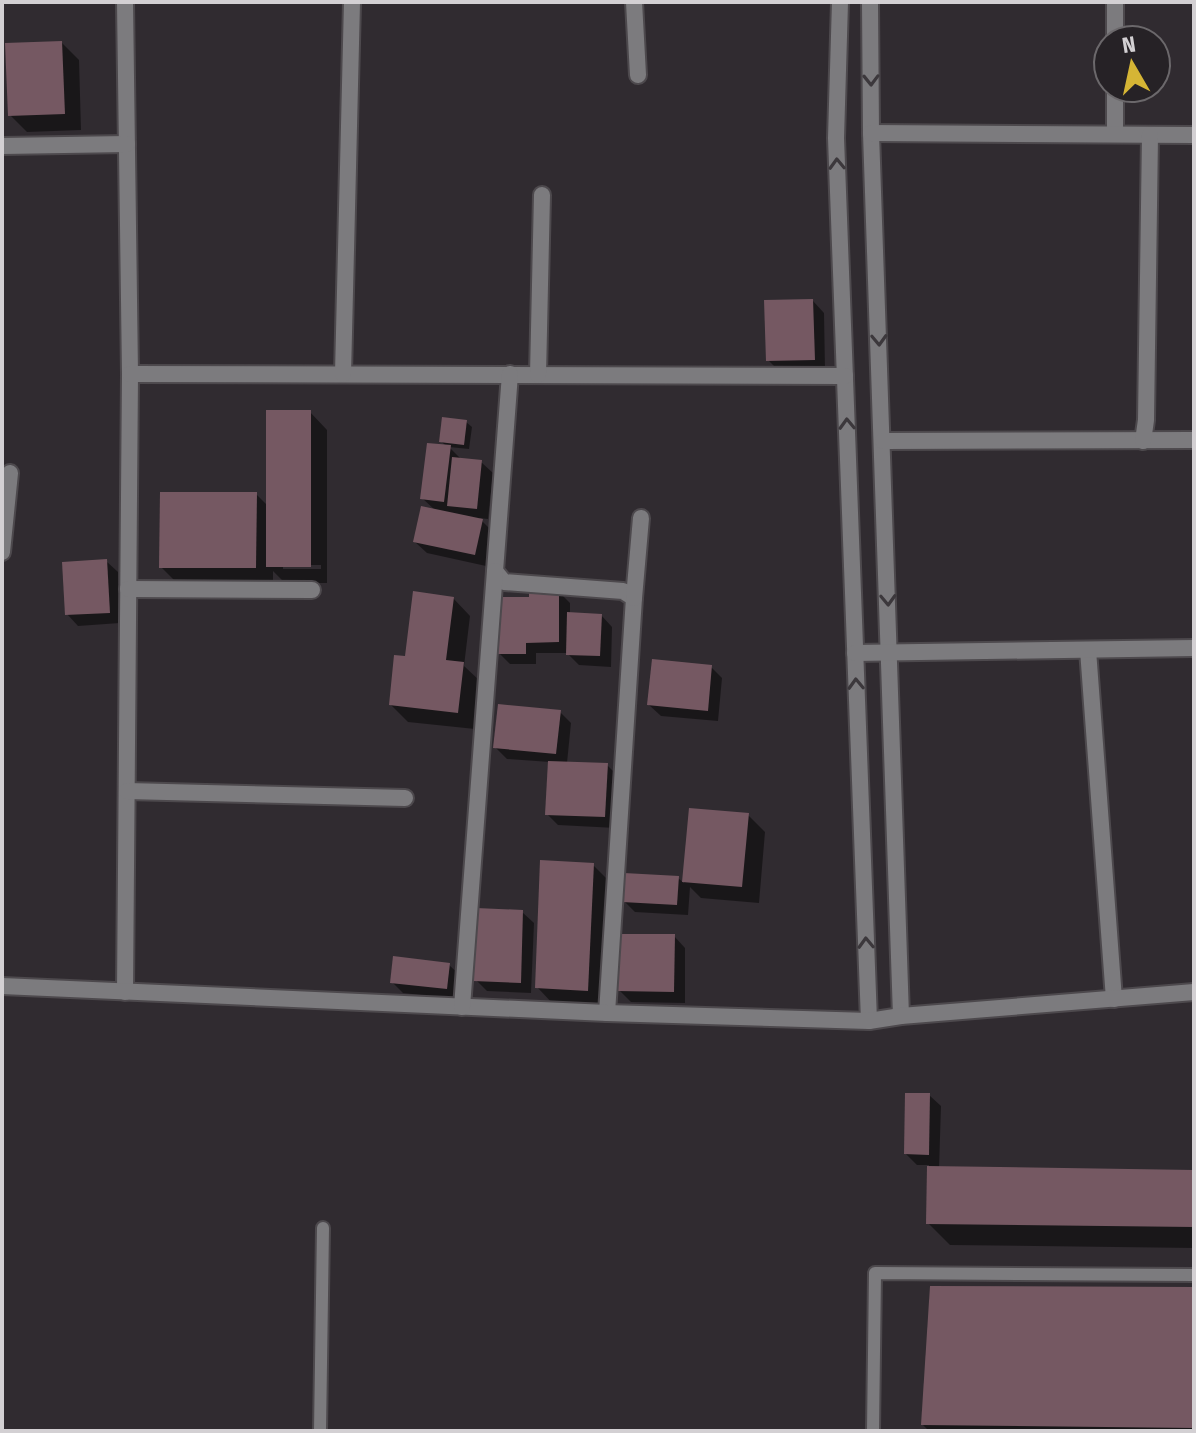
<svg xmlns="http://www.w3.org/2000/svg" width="1196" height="1433" viewBox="0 0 1196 1433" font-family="'Fira Sans Condensed',sans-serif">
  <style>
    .shadow { fill: #0007; fill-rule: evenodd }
    .building { fill: #755862 }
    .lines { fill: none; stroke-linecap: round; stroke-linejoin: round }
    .lane-casing { stroke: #4d494d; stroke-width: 16 }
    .street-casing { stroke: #4d494d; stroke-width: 20 }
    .lane { stroke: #7c7b7e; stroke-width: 12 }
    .street { stroke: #7c7b7e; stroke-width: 16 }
    .oneway { stroke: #3c383c }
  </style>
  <rect width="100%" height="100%" fill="#302b30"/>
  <g class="shadow">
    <polygon points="62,43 79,60 81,130 27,132 10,115"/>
    <polygon points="813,301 824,313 825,370 779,371 768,360"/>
    <path d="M 310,412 L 327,430 L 327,583 L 285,583 L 273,571 L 273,585 L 178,584 L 161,567 L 256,494 L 268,506 ZM 283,565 L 321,565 L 321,569 L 283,569 Z"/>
    <polygon points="466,422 472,427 469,449 449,447 461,459 481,462 493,473 488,519 479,518 493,532 486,566 427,553 415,542 436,511 422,498 447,447 441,441"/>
    <polygon points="106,561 118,572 120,623 78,626 67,614"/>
    <polygon points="559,592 570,603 570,614 601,615 612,627 611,667 579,665 567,653 536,653 536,664 510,664 499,653 531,599"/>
    <polygon points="453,598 470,616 464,666 480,681 475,729 408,722 391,705 406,658"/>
    <polygon points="711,667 722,678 718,721 661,716 649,705"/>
    <polygon points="560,712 571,723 567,763 607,765 618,776 616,828 558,825 547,814 550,762 507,759 495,747"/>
    <polygon points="690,810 748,815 765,832 759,903 701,898 690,887 688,915 635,912 624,901 678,878 684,883"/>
    <polygon points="593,865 610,882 604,1007 554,1005 537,987"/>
    <polygon points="522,912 534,923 531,993 487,991 476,980"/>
    <polygon points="674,936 685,948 685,1003 631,1002 619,990"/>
    <polygon points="449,965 461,976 458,999 403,993 392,982"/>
    <polygon points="929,1095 941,1106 939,1169 1194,1172 1194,1248 950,1245 928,1223 929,1165 917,1165 906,1154"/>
    <polygon points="1194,1289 1194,1431 929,1431 923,1425"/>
  </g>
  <g class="building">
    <polygon points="62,41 65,114 8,116 5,43"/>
    <polygon points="813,299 815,360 766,361 764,300"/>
    <rect x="266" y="410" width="45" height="157"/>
    <polygon points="442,417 467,420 464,445 439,442"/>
    <polygon points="427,443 451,445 444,502 420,499"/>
    <polygon points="452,457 482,460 477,509 447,506"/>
    <polygon points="160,492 257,492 256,568 159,568"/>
    <polygon points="421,506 483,519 475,555 413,542"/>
    <polygon points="107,559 110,613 65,615 62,562"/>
    <polygon points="529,590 559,590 559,642 526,643 526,654 497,654 497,597 529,597"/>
    <polygon points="413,591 454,597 446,660 464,662 458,713 389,705 394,655 405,656"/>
    <polygon points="567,612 602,614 600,656 566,655"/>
    <polygon points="652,659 712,665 708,711 647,705"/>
    <polygon points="498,704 561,710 556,754 493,748"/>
    <polygon points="548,761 608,763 605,817 545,815"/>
    <polygon points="689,808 749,813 742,887 682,882"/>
    <polygon points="540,860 594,863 588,991 535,988"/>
    <polygon points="624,873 679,876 677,905 622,902"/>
    <polygon points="476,908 523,910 521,983 473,981"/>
    <polygon points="618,934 675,934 674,992 617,991"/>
    <polygon points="393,956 450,963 447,989 390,983"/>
    <polygon points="905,1093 930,1093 929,1155 904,1154"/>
    <polygon points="927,1166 1194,1170 1194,1227 926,1224"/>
    <polygon points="930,1286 1194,1287 1194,1428 921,1425"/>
  </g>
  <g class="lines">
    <g class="lane-casing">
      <g id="lane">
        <polyline points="320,1431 323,1228"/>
        <polyline points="873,1431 875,1273 1194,1275"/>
      </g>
    </g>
    <g class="street-casing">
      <g id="street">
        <polyline points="125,2 130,374 125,992"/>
        <polyline points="634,2 638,75"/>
        <polyline points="840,2 836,138 869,1021"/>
        <polyline points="870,2 871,133 901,1016"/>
        <polyline points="1115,2 1115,40"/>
        <polyline points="1115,88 1115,134"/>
        <polyline points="871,133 1194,135"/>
        <polyline points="2,146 127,144"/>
        <polyline points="130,374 845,376"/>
        <polyline points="343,374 352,2"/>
        <polyline points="510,374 495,571 504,582 623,591 634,598 607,1013"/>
        <polyline points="538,375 542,195"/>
        <polyline points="883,441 1194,440"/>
        <polyline points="1143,441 1146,420 1150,135"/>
        <polyline points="2,552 10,473"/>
        <polyline points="128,589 312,590"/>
        <polyline points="634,598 641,518"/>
        <polyline points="1088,650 1114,999"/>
        <polyline points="855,653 1194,648"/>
        <polyline points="127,791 405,798"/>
        <polyline points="2,986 607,1013 869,1021 901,1016 1194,992"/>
        <polyline points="462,1007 495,571"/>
      </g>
    </g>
    <use href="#lane" class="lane"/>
    <use href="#street" class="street"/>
  </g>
  <defs><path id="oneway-chevron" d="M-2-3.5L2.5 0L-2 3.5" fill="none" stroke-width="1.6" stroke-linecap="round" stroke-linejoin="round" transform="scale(2)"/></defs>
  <g class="oneway">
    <use href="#oneway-chevron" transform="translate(871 80) rotate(89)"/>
    <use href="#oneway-chevron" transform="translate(837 164) rotate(-92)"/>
    <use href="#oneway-chevron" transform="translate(879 340) rotate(88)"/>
    <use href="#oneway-chevron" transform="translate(847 424) rotate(-92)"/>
    <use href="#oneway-chevron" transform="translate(888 600) rotate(88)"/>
    <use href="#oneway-chevron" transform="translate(856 684) rotate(-92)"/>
    <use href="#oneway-chevron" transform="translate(866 943) rotate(-92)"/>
  </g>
  <rect width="1196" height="1433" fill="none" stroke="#d3d0d3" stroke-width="8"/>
  <g transform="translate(1132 64) rotate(351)"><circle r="38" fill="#262226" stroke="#6b686b" stroke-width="2"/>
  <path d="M0-6L14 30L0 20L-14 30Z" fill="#d5b535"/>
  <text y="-12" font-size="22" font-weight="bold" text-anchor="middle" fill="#d3d0d3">N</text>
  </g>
</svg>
